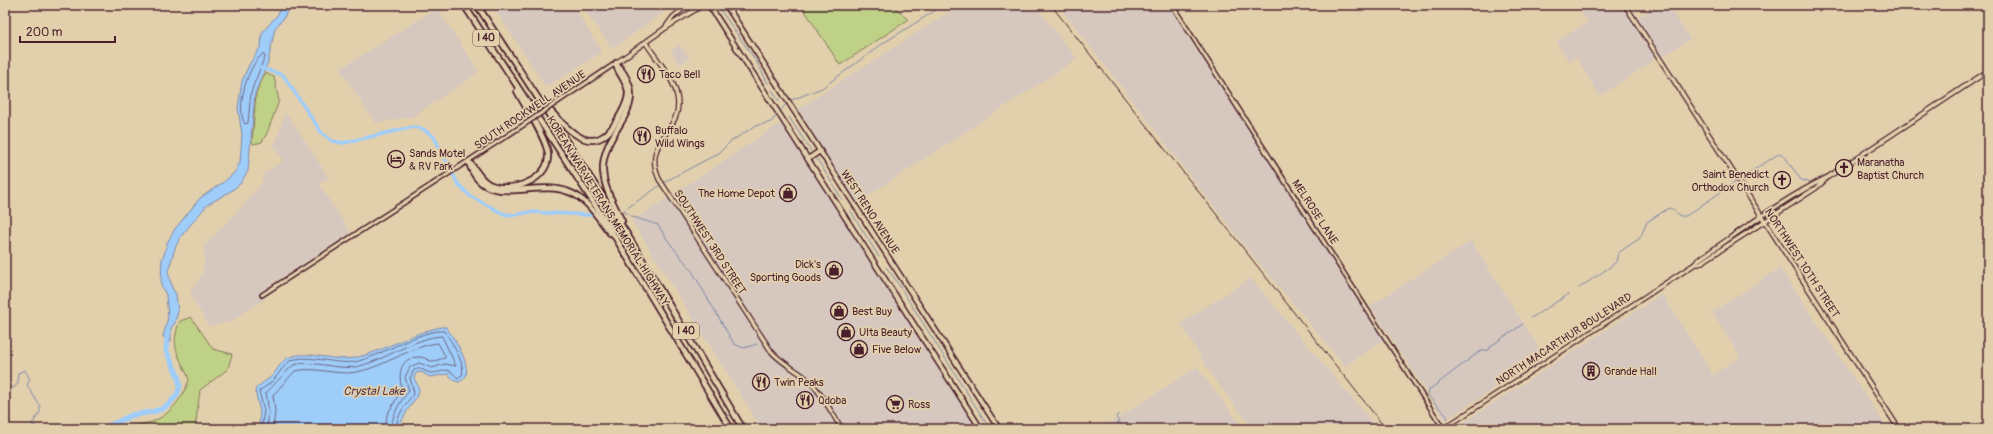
<svg xmlns="http://www.w3.org/2000/svg" width="1993" height="434" viewBox="0 0 1993 434" font-family="Pangolin,sans-serif">
  <style>
    .built { fill: #d6c8be }
    .green { fill: #bfd187; stroke: #847859 }
    .water { fill: #9fcdfa; stroke: #7d87a7 }
    .lines { fill: none; stroke-linecap: round; stroke-linejoin: round }
    .shore { stroke: #6c657e; stroke-width: 1 }
    .stream { stroke: #7d87a7; stroke-width: 1 }
    .canal { stroke: #9fcdfa; stroke-width: 3.5 }
    .river { stroke: #9fcdfa; stroke-width: 5.5 }
    .tertiary-casing { stroke: #4a1f2b; stroke-width: 6 }
    .secondary-casing { stroke: #4a1f2b; stroke-width: 6 }
    .primary-casing { stroke: #4a1f2b; stroke-width: 7 }
    .motorway-casing { stroke: #4a1f2b; stroke-width: 8 }
    .tertiary { stroke: #e2d0ad; stroke-width: 3 }
    .secondary { stroke: #e2d0ad; stroke-width: 3.5 }
    .primary { stroke: #e2d0ad; stroke-width: 4 }
    .motorway { stroke: #e2d0ad; stroke-width: 4.5 }
    .rail { stroke: #4a1f2b; stroke-width: 1 }
    .tertiary-bridge-casing { stroke: #4a1f2b; stroke-width: 6; stroke-linecap: butt }
    .tertiary-bridge { stroke: #e2d0ad; stroke-width: 3 }
    .labels { text-anchor: middle; dominant-baseline: central; stroke-width: 3.5; stroke-linejoin: round; paint-order: stroke }
    .shield { fill: #e2d0ad; stroke: #785452; stroke-width: 1 }
    .shield-label { font-size: 10px; font-weight: bold; fill: #4a1f2b }
    .poi-label { font-size: 11px; fill: #4a1f2b; stroke: #e2d0ad; text-anchor: start }
    .street-label { font-size: 11px; fill: #4a1f2b; stroke: #e2d0ad }
    .water-label { font-size: 12px; font-style: italic; fill: #57394a; stroke: #e2d0ad }
  </style>
  <rect width="100%" height="100%" fill="#e2d0ad"/>
  <filter id="ink" filterUnits="userSpaceOnUse"><feTurbulence type="fractalNoise" baseFrequency=".025" numOctaves="2"/><feDisplacementMap in="SourceGraphic" scale="8" xChannelSelector="R" yChannelSelector="G"/><feConvolveMatrix kernelMatrix="1 2 1 2 8 2 1 2 1" color-interpolation-filters="sRGB"/></filter>
  <g filter="url(#ink)">
    <g class="built">
      <polygon points="492,5 573,5 602,52 546,87"/>
      <polygon points="582,5 674,5 612,49"/>
      <polygon points="960,5 1035,5 1077,59 857,203 798,109"/>
      <polygon points="1058,5 1168,5 1384,340 1345,366 1244,245"/>
      <polygon points="1576,5 1621,5 1654,56 1653,61 1600,96 1576,57 1569,61 1556,42 1588,22"/>
      <polygon points="1657,5 1668,5 1690,39 1662,57 1637,18"/>
      <polygon points="437,8 479,72 412,117 375,123 340,69"/>
      <polygon points="679,44 690,58 679,65 671,51"/>
      <polygon points="286,112 329,178 319,184 351,233 261,292 264,299 230,322 209,326 192,299 190,292 201,276 204,264 204,246 240,209 261,184 264,173 283,161 274,146"/>
      <polygon points="781,123 977,429 762,429 632,221"/>
      <polygon points="1471,241 1545,357 1445,420 1370,306"/>
      <polygon points="1780,268 1885,425 1879,429 1453,429 1662,294 1713,375 1740,357 1712,312"/>
      <polygon points="1251,278 1378,429 1253,429 1212,376 1181,323"/>
      <polygon points="1197,367 1244,429 1101,429"/>
    </g>
    <g class="green">
      <polygon points="801,5 893,5 908,20 840,65"/>
      <polygon points="265,73 274,77 279,101 267,133 262,142 254,144 252,143 256,94"/>
      <path d="M 191,317 L 213,349 L 232,354 L 228,369 L 200,390 L 195,429 L 124,429 C 133,424 138,425 148,423 C 168,418 184,397 189,379 C 179,355 169,347 180,321 Z"/>
    </g>
    <g class="water">
      <polygon points="281,5 291,5 283,19 275,28 268,62 255,93 248,171 240,184 231,191 207,205 182,235 175,248 168,272 172,288 176,294 178,311 175,323 171,328 171,342 163,337 168,317 166,295 161,285 162,258 164,255 167,243 175,229 200,198 225,181 235,172 240,162 242,135 238,108 242,81 249,65 261,46 262,33 278,14"/>
      <path d="M 441,327 L 446,327 C 454,338 479,375 459,382 L 455,381 L 448,374 L 430,377 L 421,372 L 416,373 L 414,378 C 415,381 419,386 419,390 C 420,396 401,414 400,429 L 255,429 L 259,426 L 260,412 L 255,390 C 258,385 266,381 271,377 C 277,371 281,360 290,357 C 310,350 333,362 354,358 C 384,352 410,333 441,327 Z"/>
    </g>
    <g class="lines">
      <g class="shore">
        <path d="M 263,54 L 265,56 L 251,92 L 248,123 L 245,124 C 235,108 248,64 263,54 Z"/>
        <path d="M 261,429 L 264,411 L 259,391 C 265,387 271,383 276,377 C 280,372 284,365 290,361 C 305,353 336,365 354,362 C 381,357 420,329 444,331 C 451,340 466,365 462,375 L 458,378 C 445,365 447,372 432,373 C 425,373 422,366 414,370 L 410,378 L 414,393 C 406,404 397,414 396,429"/>
        <path d="M 267,429 L 269,412 L 266,393 C 270,389 291,366 294,365 C 309,359 337,370 355,367 C 383,362 415,337 442,336 L 456,366 L 445,364 L 432,368 L 419,363 L 410,367 L 405,377 L 409,391 C 400,401 392,415 391,429"/>
        <path d="M 273,429 L 275,412 L 273,395 L 295,371 C 315,366 337,376 357,372 C 384,367 413,345 438,343 L 445,356 L 445,358 C 441,359 435,361 432,361 C 428,361 425,357 420,357 C 399,357 398,375 402,389 L 387,415 L 385,429"/>
      </g>
      <g class="stream">
        <polyline points="717,5 756,61 768,83"/>
        <polyline points="772,90 779,101"/>
        <polyline points="789,101 822,88 885,42 944,5"/>
        <polyline points="780,111 787,103"/>
        <polyline points="789,117 811,151"/>
        <polyline points="817,159 842,199"/>
        <polyline points="1740,179 1780,153 1785,157 1801,180 1809,182"/>
        <polyline points="850,210 879,257"/>
        <polyline points="886,267 895,279 990,429"/>
        <polyline points="1579,288 1610,267 1616,262 1618,253 1640,238 1647,222 1667,209 1671,208 1680,216 1686,216 1737,181"/>
        <polyline points="1531,318 1569,294"/>
        <polyline points="757,344 744,348 734,344 692,271 669,242 658,225 633,217 623,211 668,180 719,153 730,142 755,126 771,122 778,114"/>
        <polyline points="5,387 11,389 15,387 18,383 18,373 25,370 30,380 27,385 40,406 40,412 32,424 40,429"/>
        <polyline points="1119,414 1116,417 1123,429"/>
        <polyline points="1447,419 1448,417 1428,396 1429,390 1471,358 1481,351 1489,350 1491,346 1523,324"/>
        <polyline points="1430,429 1432,428"/>
      </g>
      <polyline class="canal" points="261,68 283,75 321,132 332,141 343,143 404,129 414,127 423,129 434,137 458,184 470,196 483,203 504,214 513,215 530,212 591,215"/>
      <polyline class="river" points="103,429 132,415 152,412 162,409 169,404 177,395 180,386 178,376 166,350 168,332"/>
      <g class="tertiary-casing">
        <g id="tertiary">
          <polyline points="1172,5 1443,428"/>
          <polyline points="559,101 616,63"/>
          <polyline points="262,295 525,124"/>
        </g>
      </g>
      <g class="secondary-casing">
        <g id="secondary">
          <polyline points="1625,5 1899,429"/>
          <polyline points="665,28 673,17 688,5"/>
          <path d="M 646,43 C 656,59 674,78 677,96 C 685,131 641,139 659,179 L 771,351 C 781,363 794,368 806,378 C 821,391 831,412 842,429"/>
          <polyline points="616,63 664,29 703,5"/>
          <polyline points="1695,264 1699,264 1816,188 1824,181"/>
          <path d="M 1443,429 L 1695,264 L 1698,260 C 1738,233 1784,198 1828,177 L 1988,71"/>
        </g>
      </g>
      <g class="primary-casing">
        <g id="primary">
          <polyline points="709,5 981,429"/>
          <polyline points="726,5 999,429"/>
          <polyline points="808,159 820,151"/>
        </g>
      </g>
      <g class="motorway-casing">
        <g id="motorway">
          <polyline points="464,5 603,217 731,429"/>
          <polyline points="477,5 627,234 743,429"/>
          <path d="M 616,63 C 655,108 606,123 603,166 C 602,186 614,204 622,221"/>
          <path d="M 546,106 C 565,126 592,162 616,122 C 621,114 628,103 628,93 C 628,83 619,75 616,65"/>
          <path d="M 469,162 C 476,169 480,180 489,184 C 509,194 550,181 548,154 C 546,137 525,107 517,91"/>
          <path d="M 469,163 C 484,211 535,178 569,192 C 588,199 598,218 610,233"/>
        </g>
      </g>
      <use href="#tertiary" class="tertiary"/>
      <use href="#secondary" class="secondary"/>
      <use href="#primary" class="primary"/>
      <use href="#motorway" class="motorway"/>
      <polyline class="rail" points="1051,5 1386,429"/>
      <g class="tertiary-bridge-casing">
        <polyline id="tertiary-bridge" points="525,124 559,101"/>
      </g>
      <use href="#tertiary-bridge" class="tertiary-bridge"/>
    </g>
  </g>
  <defs>
    <g id="restaurant-ring" transform="scale(0.9)"><circle r="9.5" fill="#e2d0ad" stroke="#4a1f2b" stroke-width="1.5"/><path d="M-5-6h1v4h1v-4h1v4h1v-4h1v5L-1.5 .5V6h-2V.5L-5-1ZM5-6V6H3V1.5H1.5Q1.5-4 5-6Z" fill="#4a1f2b"/></g>
    <g id="hotel-ring" transform="scale(0.9)"><circle r="9.5" fill="#e2d0ad" stroke="#4a1f2b" stroke-width="1.5"/><path d="M-6-4.5h1.5V1H6V5H4.5V3h-9V5H-6ZM-4 0a1.8 1.8 0 1 1 3.6 0ZM.5 0V-2.5h3Q6-2.5 6 0Z" fill="#4a1f2b"/></g>
    <g id="church-ring" transform="scale(0.9)"><circle r="9.5" fill="#e2d0ad" stroke="#4a1f2b" stroke-width="1.5"/><path d="M-1.2-6h2.4v3.5h3.3v2.4h-3.3V6h-2.4V-.1h-3.3v-2.4h3.3Z" fill="#4a1f2b"/></g>
    <g id="shop-ring" transform="scale(0.9)"><circle r="9.5" fill="#e2d0ad" stroke="#4a1f2b" stroke-width="1.5"/><path d="M-5-2.5h2.3a2.7 3.5 0 0 1 5.4 0H5L5.5 6h-11ZM-1.5-2.5h3a1.5 2.3 0 0 0-3 0Z" fill="#4a1f2b"/></g>
    <g id="building-ring" transform="scale(0.9)"><circle r="9.5" fill="#e2d0ad" stroke="#4a1f2b" stroke-width="1.5"/><path d="M-4-6H4V6H1V3H-1V6H-4ZM-2.5-4.3h1.7v1.8h-1.7ZM.8-4.3h1.7v1.8H.8ZM-2.5-1h1.7V.8h-1.7ZM.8-1h1.7V.8H.8Z" fill="#4a1f2b"/></g>
    <g id="supermarket-ring" transform="scale(0.9)"><circle r="9.5" fill="#e2d0ad" stroke="#4a1f2b" stroke-width="1.5"/><path d="M-6-5.5h2.5l.6 2H6L4.5 2H-2.5L-4.4-4H-6ZM-1.5 3.2a1.3 1.3 0 1 0 .1 0ZM3 3.2a1.3 1.3 0 1 0 .1 0Z" fill="#4a1f2b"/></g>
  </defs>
  <g fill-rule="evenodd">
    <use href="#restaurant-ring" x="646" y="74"/>
    <use href="#restaurant-ring" x="642" y="136"/>
    <use href="#hotel-ring" x="396" y="159"/>
    <use href="#church-ring" x="1844" y="168"/>
    <use href="#church-ring" x="1782" y="180"/>
    <use href="#shop-ring" x="788" y="193"/>
    <use href="#shop-ring" x="834" y="270"/>
    <use href="#shop-ring" x="839" y="311"/>
    <use href="#shop-ring" x="846" y="332"/>
    <use href="#shop-ring" x="859" y="349"/>
    <use href="#building-ring" x="1591" y="371"/>
    <use href="#restaurant-ring" x="761" y="382"/>
    <use href="#restaurant-ring" x="805" y="400"/>
    <use href="#supermarket-ring" x="895" y="404"/>
  </g>
  <g class="labels">
    <g class="shield">
      <rect x="473" y="30" width="26" height="16" rx="3"/>
      <rect x="673" y="323" width="26" height="16" rx="3"/>
    </g>
    <g class="shield-label">
      <text x="486" y="38">I 40</text>
      <text x="686" y="331">I 40</text>
    </g>
    <g class="poi-label">
      <text x="659" y="74">Taco Bell</text>
      <text x="655" y="130">Buffalo<tspan x="655" dy="13">Wild Wings</tspan></text>
      <text x="409" y="153">Sands Motel<tspan x="409" dy="13">&amp; RV Park</tspan></text>
      <text x="1857" y="162">Maranatha<tspan x="1857" dy="13">Baptist Church</tspan></text>
      <text x="1769" y="174" text-anchor="end">Saint Benedict<tspan x="1769" dy="13">Orthodox Church</tspan></text>
      <text x="775" y="193" text-anchor="end">The Home Depot</text>
      <text x="821" y="264" text-anchor="end">Dick's<tspan x="821" dy="13">Sporting Goods</tspan></text>
      <text x="852" y="311">Best Buy</text>
      <text x="859" y="332">Ulta Beauty</text>
      <text x="872" y="349">Five Below</text>
      <text x="1604" y="371">Grande Hall</text>
      <text x="774" y="382">Twin Peaks</text>
      <text x="818" y="400">Qdoba</text>
      <text x="908" y="404">Ross</text>
    </g>
    <g class="street-label">
      <text transform="translate(530 110) rotate(-34)">SOUTH ROCKWELL AVENUE</text>
      <text transform="translate(608 211) rotate(58)">KOREAN WAR VETERANS MEMORIAL HIGHWAY</text>
      <text transform="translate(870 212) rotate(57)">WEST RENO AVENUE</text>
      <text transform="translate(1315 212) rotate(57)">MELROSE LANE</text>
      <text transform="translate(710 242) rotate(57)">SOUTHWEST 3RD STREET</text>
      <text transform="translate(1802 263) rotate(57)">NORTHWEST 10TH STREET</text>
      <text transform="translate(1564 339) rotate(-33)">NORTH MACARTHUR BOULEVARD</text>
    </g>
    <g class="water-label">
      <text x="374" y="391">Crystal Lake</text>
    </g>
  </g>
  <rect width="1993" height="434" fill="none" stroke="#e2d0ad" stroke-width="20"/>
  <rect x="10" y="10" width="1973" height="414" fill="none" stroke="#4a1f2b" stroke-width="1.5" filter="url(#ink)"/>
  <path d="M20 36v6h95v-6" fill="none" stroke="#4a1f2b" stroke-width="2"/>
  <text x="26" y="36" font-size="12" fill="#4a1f2b" stroke="#e2d0ad" stroke-width="3" paint-order="stroke">200 m</text>
</svg>
